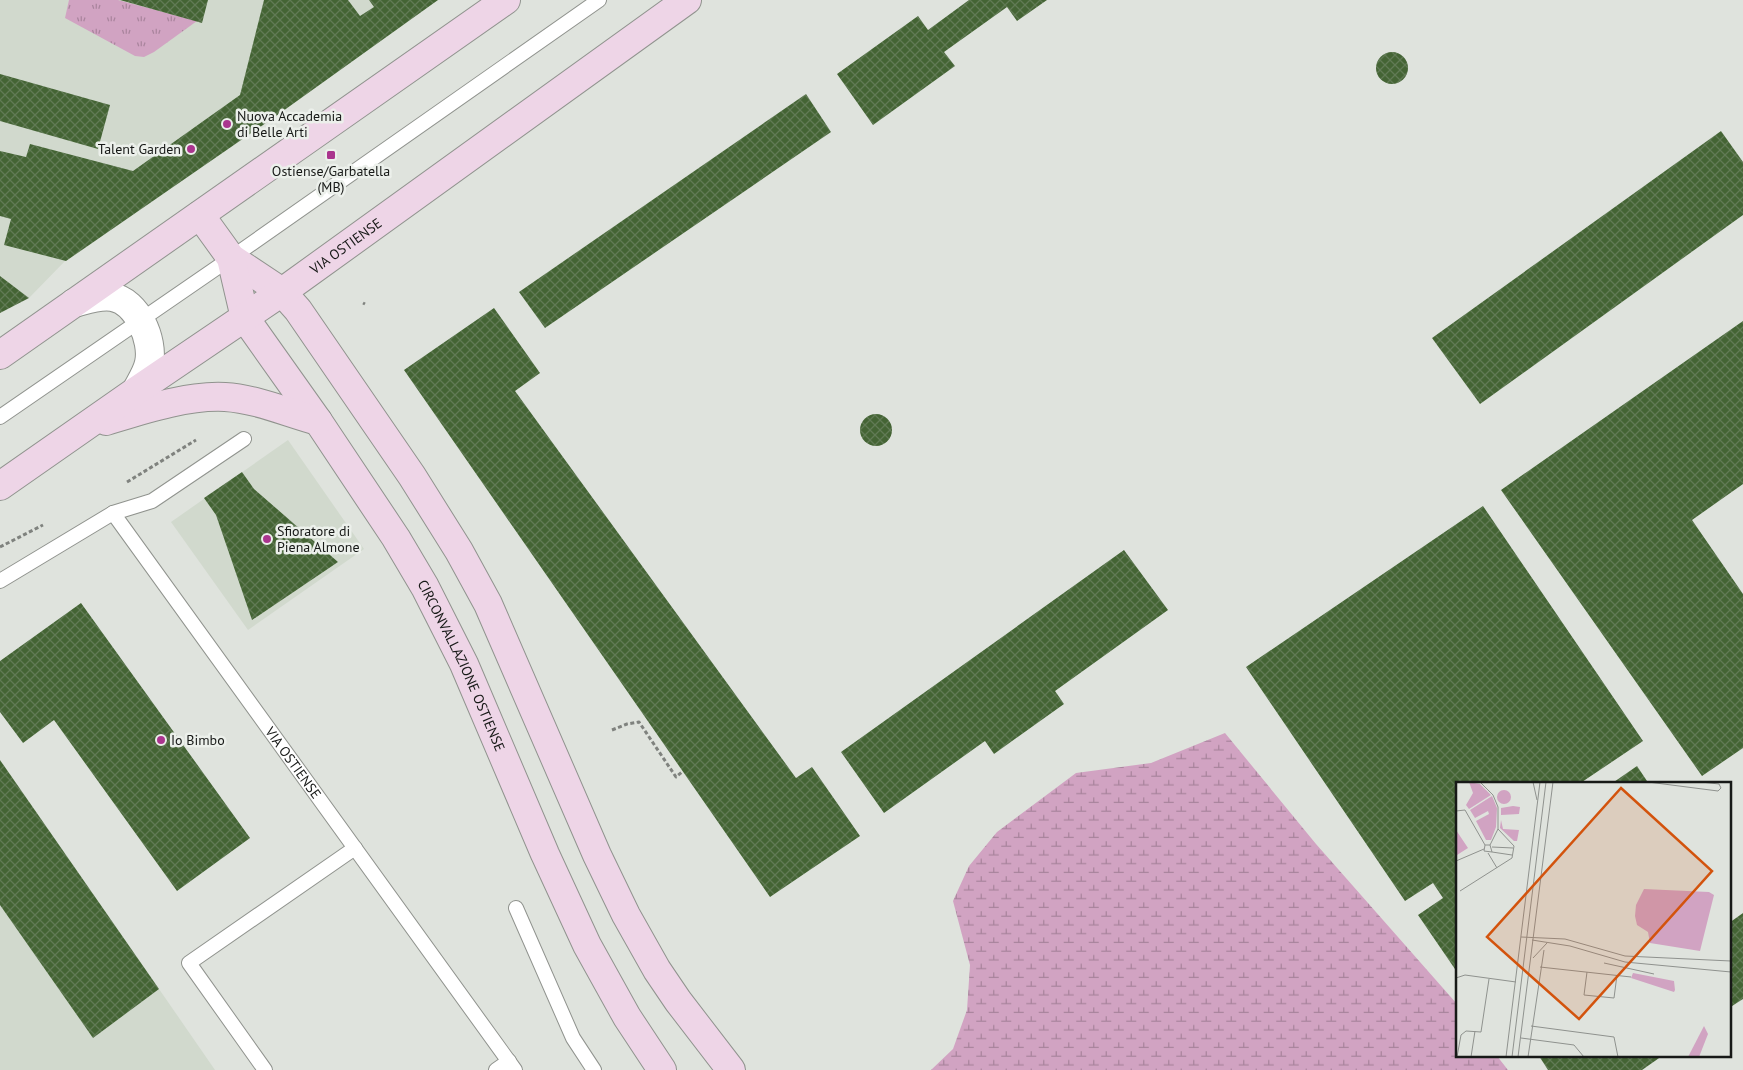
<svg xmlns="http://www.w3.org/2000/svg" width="1743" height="1070" viewBox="0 0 1743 1070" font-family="'PT Sans',sans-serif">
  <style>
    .built { fill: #d1d9cd }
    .grass { fill: url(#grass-tufts) }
    .wetland { fill: url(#wetland-marsh) }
    .building { fill: url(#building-cross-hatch) }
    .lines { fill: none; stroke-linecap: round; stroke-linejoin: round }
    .service-casing { stroke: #90938e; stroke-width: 16 }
    .minor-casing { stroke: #90938e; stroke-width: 30 }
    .secondary-casing { stroke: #90938e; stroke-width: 30 }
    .path { stroke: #7f827e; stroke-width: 3; stroke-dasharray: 4 2.5; stroke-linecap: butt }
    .service { stroke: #fff; stroke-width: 14 }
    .minor { stroke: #fff; stroke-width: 28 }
    .secondary { stroke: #eed5e7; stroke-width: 28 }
    .poi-dot { fill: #aa358e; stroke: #ecf0eb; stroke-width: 2 }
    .labels { text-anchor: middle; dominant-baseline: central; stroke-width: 5; stroke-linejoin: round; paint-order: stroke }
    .poi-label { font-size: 14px; fill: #171917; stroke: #ecf0eb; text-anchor: start }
    .street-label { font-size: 14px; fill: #171917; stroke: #ecf0eb }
    .inset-road { fill: none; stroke: #8f928e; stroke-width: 1 }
    .view { fill: #d3530d; fill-opacity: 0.15; stroke: #d3530d; stroke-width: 2.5 }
    .inset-edge { fill: none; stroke: #171917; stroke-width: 2.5 }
  </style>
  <defs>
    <pattern id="grass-tufts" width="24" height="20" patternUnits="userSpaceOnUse" patternTransform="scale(1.25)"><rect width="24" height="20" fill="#d1a3c2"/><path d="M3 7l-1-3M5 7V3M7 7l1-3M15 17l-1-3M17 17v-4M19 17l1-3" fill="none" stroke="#a9849d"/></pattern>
    <pattern id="wetland-marsh" width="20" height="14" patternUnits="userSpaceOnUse" patternTransform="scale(1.25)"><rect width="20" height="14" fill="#d1a3c2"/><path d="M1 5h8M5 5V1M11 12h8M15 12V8" fill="none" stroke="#a9849d"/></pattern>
    <pattern id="building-cross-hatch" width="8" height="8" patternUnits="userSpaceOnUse" patternTransform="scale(1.25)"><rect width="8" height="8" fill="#446434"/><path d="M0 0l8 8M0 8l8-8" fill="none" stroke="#617a55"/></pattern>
  </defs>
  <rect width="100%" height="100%" fill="#dfe3dd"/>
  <g class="built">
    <polygon points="0,0 438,0 276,116 66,260 29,298 0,276"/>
    <polygon points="288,440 364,549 248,630 171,522"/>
    <polygon points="0,760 159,989 215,1070 0,1070"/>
  </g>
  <polygon class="grass" points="69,0 118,0 197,21 154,52 144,57 135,56 65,18"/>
  <polygon class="wetland" points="1225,733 1316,844 1457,1004 1457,1056 1497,1056 1508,1070 931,1070 953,1049 967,1010 970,965 953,901 969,866 997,832 1076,773 1151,763"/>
  <g class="building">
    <polygon points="120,0 208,0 202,23"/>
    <polygon points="264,0 348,0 360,16 374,7 369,0 438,0 276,116 66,261 4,245 11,219 0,216 0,151 26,157 30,144 133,171 240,95"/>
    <polygon points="969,0 1047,0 1017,21 1007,7 944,52 955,66 873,125 837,74 918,16 928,30"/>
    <circle cx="1392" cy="68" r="16"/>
    <polygon points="0,74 110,105 98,149 0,121"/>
    <polygon points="806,94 831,132 545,328 519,292"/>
    <polygon points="1721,131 1743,162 1743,215 1480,404 1432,338"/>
    <polygon points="0,276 29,298 0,313"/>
    <polygon points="494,308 540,373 515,391 796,778 812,767 860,836 770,897 404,370"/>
    <polygon points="1743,321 1743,484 1692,520 1743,594 1743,748 1702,776 1501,490"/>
    <circle cx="876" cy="430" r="16"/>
    <polygon points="242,472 254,489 338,562 252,620 216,515 204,498"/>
    <polygon points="1483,506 1643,741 1579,784 1457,784 1457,972 1418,915 1443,898 1433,883 1405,901 1246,667"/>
    <polygon points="1124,550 1168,610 1055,691 1064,704 994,754 985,741 884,813 841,752"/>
    <polygon points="81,603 250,838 177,891 54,720 23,743 0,712 0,661"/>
    <polygon points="0,760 159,989 93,1038 0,905"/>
    <polygon points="1637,766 1649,784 1611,784"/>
    <polygon points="1743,913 1743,999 1729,1008 1729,923"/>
    <polygon points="1539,1056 1662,1056 1642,1070 1548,1070"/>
  </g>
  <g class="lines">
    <g class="service-casing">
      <g id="service">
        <polyline points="0,417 231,258 599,0"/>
        <path id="s1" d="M 113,513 L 515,1070"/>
        <polyline points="0,581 113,513 152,501 244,439"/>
        <polyline points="516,908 573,1038 594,1070"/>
        <polyline points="265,1070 189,963 355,848"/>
        <polyline points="496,1070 509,1061"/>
      </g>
    </g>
    <g class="minor-casing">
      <path id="minor" d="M 74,303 C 86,300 99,295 112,297 C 137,301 154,340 149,363 C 147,373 140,383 136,391"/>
    </g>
    <g class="secondary-casing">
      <g id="secondary">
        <polyline points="200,215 231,258 282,292 298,310 412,476 459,551 488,604 597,855 626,915 657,970 678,1001 731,1070"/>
        <path id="s2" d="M 231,258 L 245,318 L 318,421 L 396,538 L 425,587 L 464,664 L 545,854 L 587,945 L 627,1017 L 662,1070"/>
        <polyline points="0,355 506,0"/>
        <path d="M 106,421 C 142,410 187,395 225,397 C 257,399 288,413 318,421"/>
        <path id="s3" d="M 0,486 L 136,391 L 282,292 L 687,0"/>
      </g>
    </g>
    <g class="path">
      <polyline points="363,303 365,304"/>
      <polyline points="127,482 196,440"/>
      <polyline points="0,547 43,525"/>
      <polyline points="612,730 627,724 639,722 676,777 683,771"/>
    </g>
    <use href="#service" class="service"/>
    <use href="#minor" class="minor"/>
    <use href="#secondary" class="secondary"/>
  </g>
  <g class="poi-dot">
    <circle cx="227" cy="124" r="5"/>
    <circle cx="191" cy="149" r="5"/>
    <rect x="326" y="150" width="10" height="10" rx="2.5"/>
    <circle cx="267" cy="539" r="5"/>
    <circle cx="161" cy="740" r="5"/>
  </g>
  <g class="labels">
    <g class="poi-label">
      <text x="237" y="116">Nuova Accademia<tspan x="237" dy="16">di Belle Arti</tspan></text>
      <text x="181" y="149" text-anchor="end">Talent Garden</text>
      <text x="331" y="171" text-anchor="middle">Ostiense/Garbatella<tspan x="331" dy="16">(MB)</tspan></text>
      <text x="277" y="531">Sfioratore di<tspan x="277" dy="16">Piena Almone</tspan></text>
      <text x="171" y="740">Io Bimbo</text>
    </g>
    <g class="street-label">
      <text stroke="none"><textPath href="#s3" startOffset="421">VIA OSTIENSE</textPath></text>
      <text stroke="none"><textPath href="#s2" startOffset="472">CIRCONVALLAZIONE OSTIENSE</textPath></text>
      <text stroke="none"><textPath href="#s1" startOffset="308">VIA OSTIENSE</textPath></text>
    </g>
  </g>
  <g transform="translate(1456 782)">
    <rect width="275" height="275" fill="#dfe3dd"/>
    <path d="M 13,0 L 24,2 L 35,13 L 13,27 L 10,23 L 17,11 ZM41 15a7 7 0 1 1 14 0a7 7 0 1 1-14 0ZM 36,14 L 41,26 L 40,45 L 35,58 L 30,58 L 20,39 L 33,32 L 32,29 L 19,36 L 14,28 ZM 57,24 L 64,25 L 63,32 L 45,33 L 45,26 ZM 45,38 L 47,47 L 63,48 L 61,59 L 58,59 L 44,46 ZM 0,48 L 12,66 L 1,73 L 0,72 ZM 177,191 L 218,199 L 219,208 L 218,210 L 175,196 Z" fill="#d1a3c2"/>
    <path d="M 248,244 L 252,252 L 243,275 L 232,275 Z" fill="#d1a3c2"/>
    <path d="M 188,107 L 253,110 L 258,113 L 244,169 L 194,161 L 192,150 L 181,143 L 179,134 L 180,123 Z" fill="#d1a3c2"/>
    <path class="inset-road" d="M 24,0 L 37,13 L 42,25 L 42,47 L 34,63M 77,0 L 81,18M 192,0 L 262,9 L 265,6 L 263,2 L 245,0M 0,29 L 9,28 L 29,63 L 28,69 L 36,70 L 34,63 L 29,63M 36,65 L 57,66M 36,70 L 56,73M 32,71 L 41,86M 0,79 L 28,67M 4,109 L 56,76 L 58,64 L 42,47M 65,155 L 109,157 L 169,174 L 275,179M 76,158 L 114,164 L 169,180 L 275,190M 77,176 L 91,161M 148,181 L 198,192M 84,185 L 175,195M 131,190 L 128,213 L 158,216 L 161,193M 0,196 L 9,193 L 60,200M 75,244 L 158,255 L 162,275M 65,256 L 118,263 L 128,275M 1,275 L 5,253 L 10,249 L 25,250 L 33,197M 15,275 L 19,249M 50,275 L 84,0M 56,275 L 90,0M 62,275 L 97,0M 72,275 L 88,168"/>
    <path class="view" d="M 165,6 L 256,89 L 123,237 L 31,155 Z"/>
    <rect width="275" height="275" class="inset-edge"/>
  </g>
</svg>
